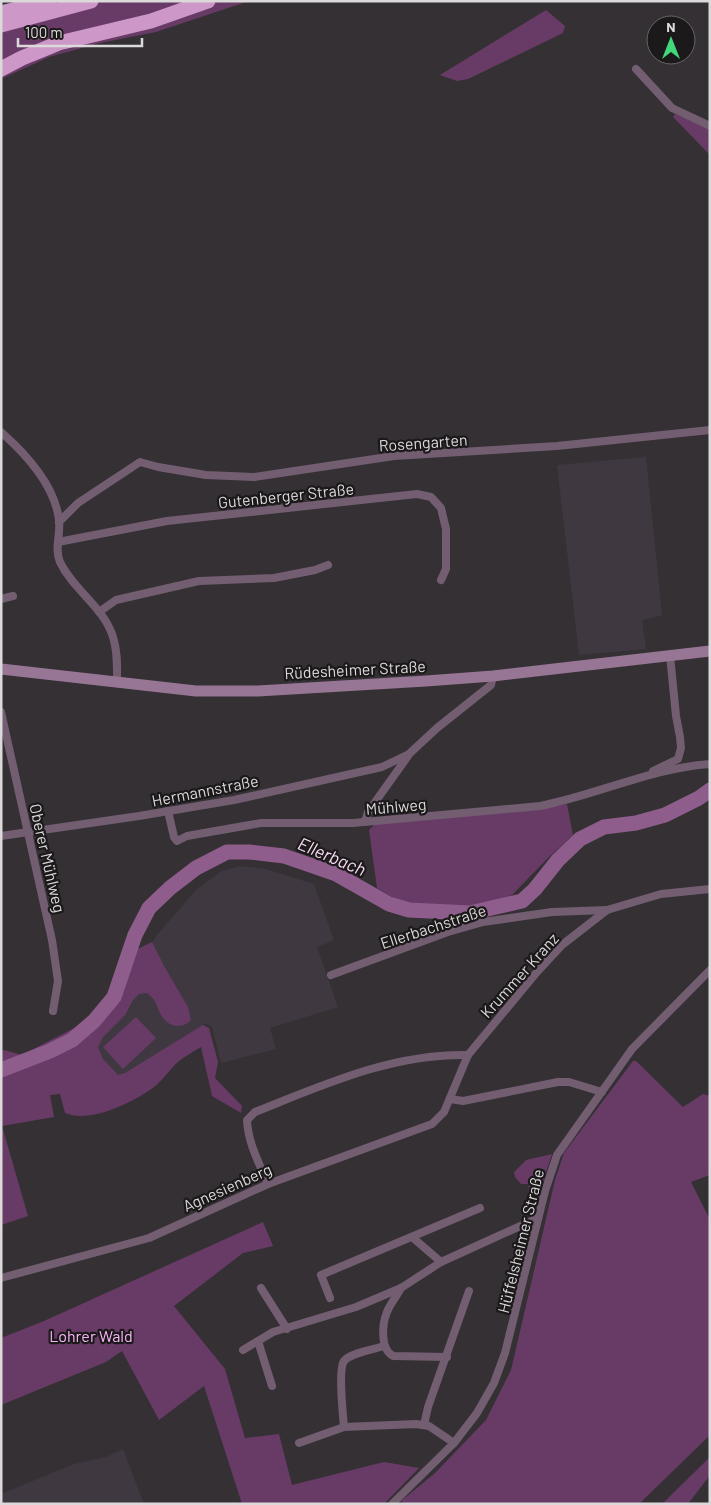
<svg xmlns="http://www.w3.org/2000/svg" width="711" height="1505" viewBox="0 0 711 1505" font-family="Barlow,sans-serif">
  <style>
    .built { fill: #403840 }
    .green { fill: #683b66 }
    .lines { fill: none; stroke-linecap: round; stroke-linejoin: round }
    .river { stroke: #8f5d8c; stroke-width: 15 }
    .street { stroke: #735d71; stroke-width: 8 }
    .secondary { stroke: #977595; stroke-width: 11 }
    .highway { stroke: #cd97c8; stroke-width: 15 }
    .labels { text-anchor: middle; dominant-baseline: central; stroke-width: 4.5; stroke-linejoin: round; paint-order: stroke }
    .street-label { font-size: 16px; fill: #dcd9db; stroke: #1b191a }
    .park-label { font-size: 16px; fill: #feb5f9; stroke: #1b191a }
    .water-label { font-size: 18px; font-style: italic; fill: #f6d8f3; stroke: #1b191a }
  </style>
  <rect width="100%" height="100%" fill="#343034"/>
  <g class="built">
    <polygon points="646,457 662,615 642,620 646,649 579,655 557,465"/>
    <polygon points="240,866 266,869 314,884 334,940 317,947 338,1007 270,1028 276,1049 221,1063 212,1027 205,1023 117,1103 69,1047 124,988 157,935 196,890 220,872"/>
    <polygon points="123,1449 144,1504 1,1504 1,1494 74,1464 106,1457"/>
  </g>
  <g class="green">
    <polygon points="101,1 197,1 1,64 1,29"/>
    <polygon points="219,1 249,1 156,32 100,43 49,57 1,79 1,75 44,56 201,10"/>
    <polygon points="546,10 565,26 563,33 468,79 457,81 440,75"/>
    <polygon points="675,114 710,129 710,155 673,117"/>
    <polygon points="567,804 573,835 548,858 512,895 487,903 453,909 424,905 399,901 377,888 369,830 375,824 533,810"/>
    <path d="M 152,942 L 164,966 L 188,1007 L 191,1020 C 184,1028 171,1028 164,1019 C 156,1010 159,1001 147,993 L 139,994 L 133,1000 L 125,1015 L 103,1037 L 98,1047 L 103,1059 L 118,1075 L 125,1073 L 203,1025 L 209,1028 L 218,1062 L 215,1078 L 242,1106 L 241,1113 L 212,1096 L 201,1047 C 193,1052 185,1056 178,1062 C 170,1069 163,1080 154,1087 C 134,1102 90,1124 65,1113 L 60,1094 L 50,1095 L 54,1117 L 2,1126 L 28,1216 L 1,1225 L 1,1051 L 4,1050 L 22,1055 L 82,1024 L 108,997 L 116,985 L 121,957 Z"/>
    <polygon points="136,1017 156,1038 123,1069 103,1047"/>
    <polygon points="633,1061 636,1061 683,1107 703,1094 710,1096 710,1175 691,1182 710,1220 710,1435 639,1504 405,1504 401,1501 435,1473 486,1420 511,1370 555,1180 564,1153"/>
    <polygon points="552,1154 539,1194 528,1193 529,1184 521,1184 515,1177 514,1172 526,1160"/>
    <polygon points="263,1222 273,1246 243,1253 174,1306 225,1369 245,1438 279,1434 292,1485 384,1462 419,1468 384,1504 242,1504 204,1386 159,1420 122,1351 106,1362 1,1405 1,1338 44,1321"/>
    <polygon points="710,1457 710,1475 688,1504 662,1504"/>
  </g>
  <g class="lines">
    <polyline class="river" points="1,1070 50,1051 72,1040 94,1021 114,997 135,935 149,908 170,888 196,868 227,852 249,852 284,856 336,874 389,904 409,910 470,913 522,901 535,889 558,860 580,839 604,827 636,823 665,815 699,798 710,790"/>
    <g class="street">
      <polyline points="636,69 672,108 710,126"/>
      <path d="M 1,432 C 26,454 55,486 59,520 C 61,534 54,549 60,562 C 73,590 104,607 113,637 C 118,652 117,668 117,683"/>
      <polyline points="59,522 78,503 140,462 158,467 206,475 254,477 394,456 557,446 710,430"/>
      <polyline points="58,542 167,521 417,494 431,497 441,508 446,529 446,569 441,580"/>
      <polyline points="1,599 13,596"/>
      <polyline points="99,612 116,600 199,581 274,578 315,570 328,565"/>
      <polyline points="1,712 52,940 58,981 53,1011"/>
      <polyline points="653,771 678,759 681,748 680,737 676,716 670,655"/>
      <path d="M 168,811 L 174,837 L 177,841 L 187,836 L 261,823 L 353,823 L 540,806 C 597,795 651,768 710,764"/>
      <polyline points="365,822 368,812 408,756"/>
      <polyline points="1,836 139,816 234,800 382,767 409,754 437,728 491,685 493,676"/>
      <polyline points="331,975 448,932 483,922 552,912 607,910"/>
      <polyline points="450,1099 463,1101 558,1082 569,1082 602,1092"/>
      <path d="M 268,1184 C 259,1163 248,1143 247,1120 L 255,1112 C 323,1085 393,1053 468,1055"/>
      <polyline points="412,1237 441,1262"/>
      <polyline points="1,1278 149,1238 268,1184 432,1124 444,1112 468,1055 537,972 562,945 607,910 661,894 710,889"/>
      <polyline points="261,1288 287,1329"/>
      <path d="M 401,1288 C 397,1296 390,1304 387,1312 C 382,1324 380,1349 393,1356 L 447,1357"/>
      <polyline points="330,1298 321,1275 480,1208"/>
      <polyline points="258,1341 272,1386"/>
      <polyline points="243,1350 273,1332 356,1307 401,1288 441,1262 538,1218"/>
      <polyline points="424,1425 428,1407 469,1291"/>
      <path d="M 344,1427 C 343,1415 338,1369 344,1361 C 350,1353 375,1349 384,1346"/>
      <polyline points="299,1443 344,1427 416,1424 429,1426 454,1443"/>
      <polyline points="392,1504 454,1443 477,1413 494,1383 505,1353 545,1191 557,1155 632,1049 710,970"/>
    </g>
    <polyline class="secondary" points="1,669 196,691 258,691 426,681 493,676 710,651"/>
    <g class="highway">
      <polyline points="1,13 49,1"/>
      <polyline points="1,25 91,1"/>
      <polyline points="1,69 22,58 59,43 151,21 208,1"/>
    </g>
  </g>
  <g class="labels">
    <g class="street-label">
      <text transform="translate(423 442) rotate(-4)">Rosengarten</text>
      <text transform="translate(286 495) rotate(-6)">Gutenberger Straße</text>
      <text transform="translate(355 669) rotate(-3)">Rüdesheimer Straße</text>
      <text transform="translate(205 790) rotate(-11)">Hermannstraße</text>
      <text transform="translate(396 806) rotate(-5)">Mühlweg</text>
      <text transform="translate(48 858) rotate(77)">Oberer Mühlweg</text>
      <text transform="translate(433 926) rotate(-18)">Ellerbachstraße</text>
      <text transform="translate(519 975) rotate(-48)">Krummer Kranz</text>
      <text transform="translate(227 1187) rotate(-24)">Agnesienberg</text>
      <text transform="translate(520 1241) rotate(-76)">Hüffelsheimer Straße</text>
    </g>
    <g class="park-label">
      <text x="91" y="1335">Lohrer Wald</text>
    </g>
    <g class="water-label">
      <text transform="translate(332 856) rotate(23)">Ellerbach</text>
    </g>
  </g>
  <rect width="711" height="1505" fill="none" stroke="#dcd9db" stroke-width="5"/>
  <g transform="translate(671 40)"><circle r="24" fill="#1b191a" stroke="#686667"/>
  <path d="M0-4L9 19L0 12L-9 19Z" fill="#42d77b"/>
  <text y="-8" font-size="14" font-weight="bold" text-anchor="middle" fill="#dcd9db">N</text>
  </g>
  <path d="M18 38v8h124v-8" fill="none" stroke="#dcd9db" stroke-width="2.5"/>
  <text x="25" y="38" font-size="15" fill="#dcd9db" stroke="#1b191a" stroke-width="4" paint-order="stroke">100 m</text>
</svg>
